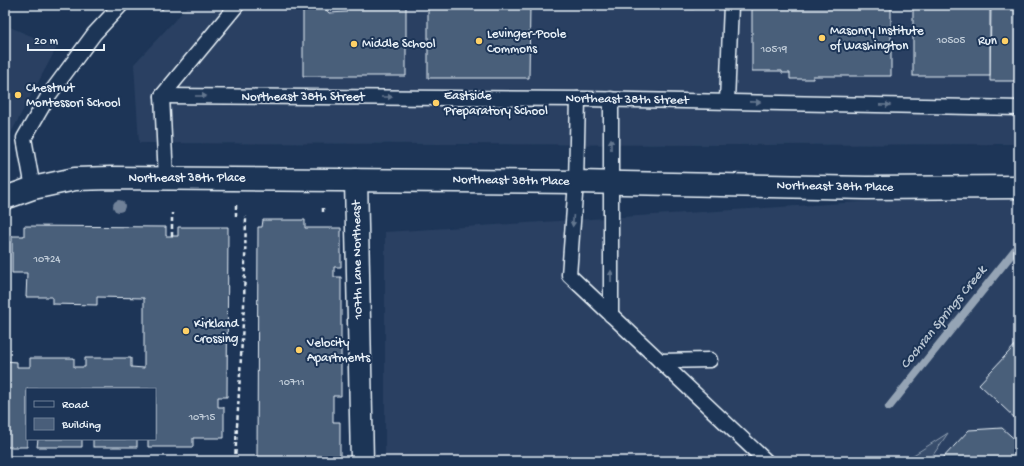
<svg xmlns="http://www.w3.org/2000/svg" width="1024" height="466" viewBox="0 0 1024 466" font-family="'Gochi Hand',sans-serif">
  <style>
    .built { fill: #2a4162 }
    .green { fill: #374d6c; stroke: #909fb2 }
    .lines { fill: none; stroke-linecap: round; stroke-linejoin: round }
    .stream { stroke: #95a4b5; stroke-width: 8 }
    .building { fill: #495e7a; stroke: #e8f1f8 }
    .lane-casing { stroke: #e8f1f8; stroke-width: 17 }
    .street-casing { stroke: #e8f1f8; stroke-width: 25 }
    .secondary-casing { stroke: #e8f1f8; stroke-width: 25 }
    .path { stroke: #e8f1f8; stroke-width: 2.5; stroke-dasharray: 4 3; stroke-linecap: butt }
    .lane { stroke: #1d3557; stroke-width: 14 }
    .street { stroke: #1d3557; stroke-width: 22 }
    .secondary { stroke: #1d3557; stroke-width: 22 }
    .tree { fill: #708198 }
    .oneway { fill: #64778f }
    .poi-dot { fill: #ffd166; stroke: #1d3557; stroke-width: 1.5 }
    .labels { text-anchor: middle; dominant-baseline: central; stroke-width: 4; stroke-linejoin: round; paint-order: stroke }
    .number-label { font-size: 11px; fill: #c0ccd8 }
    .poi-label { font-size: 13px; fill: #e8f1f8; stroke: #1d3557; text-anchor: start }
    .street-label { font-size: 13px; fill: #e8f1f8; stroke: #1d3557 }
    .water-label { font-size: 14px; font-style: italic; fill: #b7c4d1; stroke: #1d3557 }
  </style>
  <rect width="100%" height="100%" fill="#1d3557"/>
  <filter id="ink" filterUnits="userSpaceOnUse"><feTurbulence type="fractalNoise" baseFrequency=".025" numOctaves="2"/><feDisplacementMap in="SourceGraphic" scale="8" xChannelSelector="R" yChannelSelector="G"/><feConvolveMatrix kernelMatrix="1 2 1 2 8 2 1 2 1" color-interpolation-filters="sRGB"/></filter>
  <g filter="url(#ink)">
    <g class="built">
      <polygon points="189,5 1019,5 1019,144 733,145 139,143 134,64"/>
      <polygon points="5,25 57,47 5,144"/>
      <polygon points="1019,192 1019,461 385,461 385,232"/>
    </g>
    <polygon class="green" points="948,433 929,461 904,461"/>
    <g class="lines">
      <polyline class="stream" points="889,407 1019,245"/>
    </g>
    <g class="building">
      <polygon points="157,5 166,5 162,10"/>
      <polygon points="303,5 322,5 329,13 347,12 348,5 406,5 406,76 303,76"/>
      <polygon points="428,5 530,5 529,78 428,78"/>
      <polygon points="559,5 694,5 694,9"/>
      <polygon points="752,5 891,6 891,76 813,76 813,79 790,79 790,73 782,73 782,71 752,71"/>
      <polygon points="991,5 1019,5 1019,81 990,81"/>
      <rect x="913" y="7" width="77" height="69"/>
      <polygon points="263,220 305,220 305,228 341,228 341,267 334,267 334,277 341,277 341,396 333,396 333,422 340,422 340,461 257,461 258,227 262,227"/>
      <polygon points="24,226 166,227 166,236 178,236 178,227 228,227 227,397 218,397 218,407 224,407 224,438 193,438 193,447 148,447 148,439 155,439 155,389 27,389 27,447 5,447 5,361 17,362 17,367 30,367 30,358 74,358 74,367 85,367 85,358 131,358 131,367 144,368 144,298 97,297 97,305 52,304 52,297 26,297 27,273 12,273 12,236 24,236"/>
      <polygon points="1019,341 1019,422 979,384"/>
      <polygon points="1002,428 1019,443 1019,461 940,461 969,430"/>
      <polygon points="38,439 82,439 82,447 37,447"/>
      <rect x="93" y="439" width="44" height="8"/>
    </g>
    <g class="lines">
      <g class="lane-casing">
        <g id="lane">
          <polyline points="162,96 587,99 1019,108"/>
          <polyline points="578,99 576,182 569,275 766,461"/>
          <polyline points="611,99 611,315"/>
          <polyline points="727,101 731,5"/>
          <polyline points="166,178 162,96 237,5"/>
          <polyline points="33,188 24,138 49,95 94,34 121,5"/>
          <polyline points="660,361 710,360"/>
        </g>
      </g>
      <g class="street-casing">
        <polyline id="street" points="356,180 362,461"/>
      </g>
      <g class="secondary-casing">
        <polyline id="secondary" points="5,198 33,188 75,179 111,178 576,182 866,188 1019,187"/>
      </g>
      <g class="path">
        <polyline points="323,212 323,207"/>
        <polyline points="236,216 236,203"/>
        <polyline points="172,236 172,213"/>
        <polyline points="52,457 52,461"/>
        <polyline points="235,461 244,305 246,216"/>
      </g>
      <use href="#lane" class="lane"/>
      <use href="#street" class="street"/>
      <use href="#secondary" class="secondary"/>
    </g>
    <circle class="tree" cx="119" cy="206" r="6"/>
    <defs><path id="oneway-solid" d="M-6-.8H1V-3.2L6.5 0L1 3.2V.8H-6Z"/></defs>
    <g class="oneway">
      <use href="#oneway-solid" transform="translate(201 96)"/>
      <use href="#oneway-solid" transform="translate(387 97)"/>
      <use href="#oneway-solid" transform="translate(755 102) rotate(1)"/>
      <use href="#oneway-solid" transform="translate(885 105) rotate(1)"/>
      <use href="#oneway-solid" transform="translate(611 144) rotate(-90)"/>
      <use href="#oneway-solid" transform="translate(573 221) rotate(94)"/>
      <use href="#oneway-solid" transform="translate(611 276) rotate(-90)"/>
    </g>
  </g>
  <g class="poi-dot">
    <circle cx="822" cy="38" r="4"/>
    <circle cx="479" cy="41" r="4"/>
    <circle cx="1005" cy="41" r="4"/>
    <circle cx="354" cy="44" r="4"/>
    <circle cx="18" cy="95" r="4"/>
    <circle cx="436" cy="103" r="4"/>
    <circle cx="186" cy="331" r="4"/>
    <circle cx="299" cy="350" r="4"/>
  </g>
  <g class="labels">
    <g class="number-label">
      <text x="951" y="41">10505</text>
      <text x="774" y="50">10519</text>
      <text x="47" y="260">10724</text>
      <text x="292" y="383">10711</text>
      <text x="202" y="418">10715</text>
    </g>
    <g class="poi-label">
      <text x="830" y="31">Masonry Institute<tspan x="830" dy="15">of Washington</tspan></text>
      <text x="487" y="34">Levinger-Poole<tspan x="487" dy="15">Commons</tspan></text>
      <text x="997" y="41" text-anchor="end">Run</text>
      <text x="362" y="44">Middle School</text>
      <text x="26" y="88">Chestnut<tspan x="26" dy="15">Montessori School</tspan></text>
      <text x="444" y="96">Eastside<tspan x="444" dy="15">Preparatory School</tspan></text>
      <text x="194" y="324">Kirkland<tspan x="194" dy="15">Crossing</tspan></text>
      <text x="307" y="343">Velocity<tspan x="307" dy="15">Apartments</tspan></text>
    </g>
    <g class="street-label">
      <text x="303" y="97">Northeast 38th Street</text>
      <text transform="translate(627 100) rotate(1)">Northeast 38th Street</text>
      <text x="187" y="178">Northeast 38th Place</text>
      <text transform="translate(511 181) rotate(1)">Northeast 38th Place</text>
      <text transform="translate(835 187) rotate(1)">Northeast 38th Place</text>
      <text transform="translate(358 260) rotate(-91)">107th Lane Northeast</text>
    </g>
    <g class="water-label">
      <text transform="translate(944 318) rotate(-51)">Cochran Springs Creek</text>
    </g>
  </g>
  <rect width="1024" height="466" fill="none" stroke="#1d3557" stroke-width="20"/>
  <rect x="10" y="10" width="1004" height="446" fill="none" stroke="#e8f1f8" stroke-width="1.5" filter="url(#ink)"/>
  <rect x="26" y="388" width="130" height="52" fill="#1d3557" stroke="#6e8097"/>
  <rect x="34" y="401" width="20" height="6" fill="#1d3557" stroke="#6e8097"/>
  <text x="62" y="408" font-size="12" fill="#e8f1f8">Road</text>
  <rect x="34" y="418" width="20" height="12" fill="#495e7a" stroke="#6e8097"/>
  <text x="62" y="428" font-size="12" fill="#e8f1f8">Building</text>
  <path d="M28 44v6h76v-6" fill="none" stroke="#e8f1f8" stroke-width="2"/>
  <text x="34" y="44" font-size="12" fill="#e8f1f8" stroke="#1d3557" stroke-width="3" paint-order="stroke">20 m</text>
</svg>
